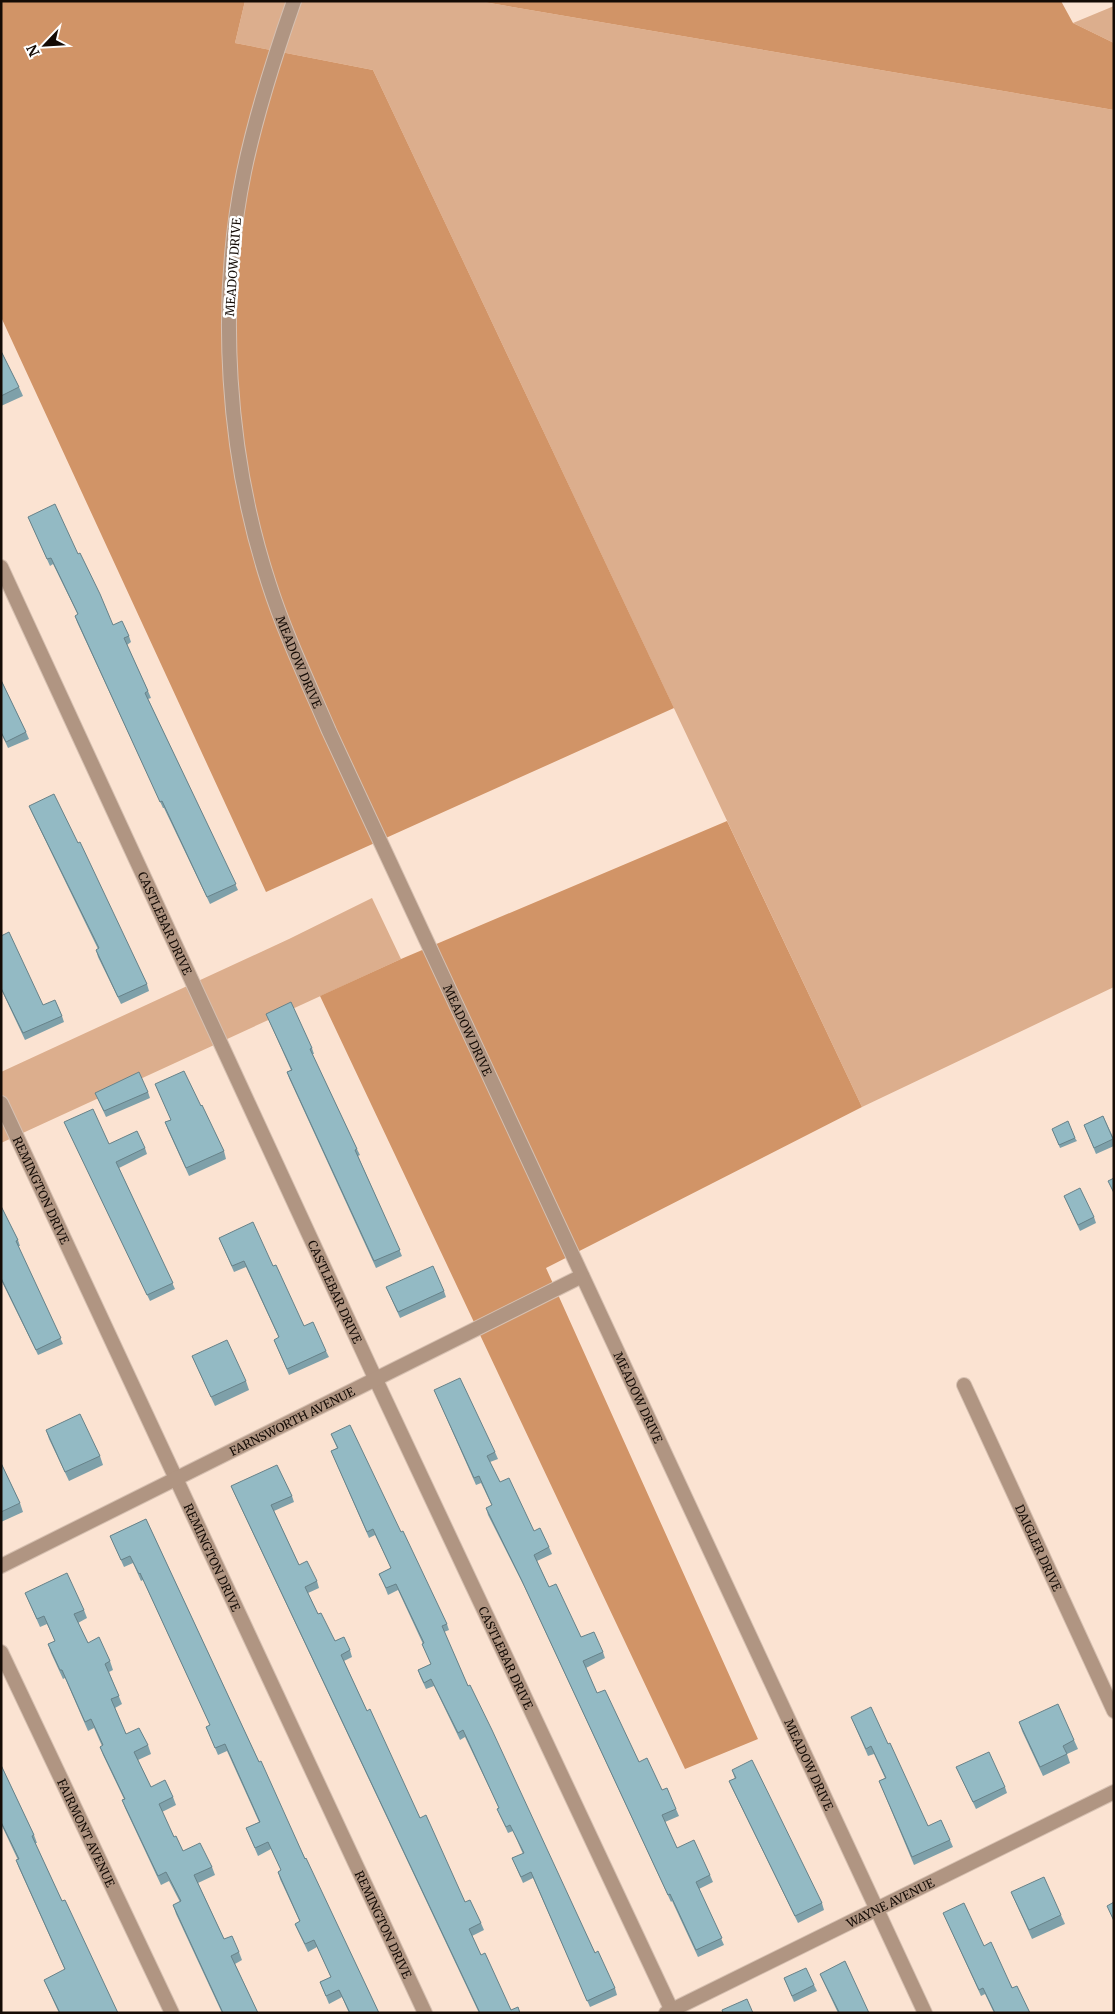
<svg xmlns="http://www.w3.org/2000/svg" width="1115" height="2014" viewBox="0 0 1115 2014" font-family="Merriweather,serif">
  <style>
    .green { fill: #dcae8d }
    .forest { fill: #d19467 }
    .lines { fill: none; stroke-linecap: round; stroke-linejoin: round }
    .minor-casing { stroke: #d6c0b1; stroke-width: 16 }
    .tertiary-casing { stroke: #d6c0b1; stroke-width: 16 }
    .minor { stroke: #b09582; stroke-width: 14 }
    .tertiary { stroke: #b09582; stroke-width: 14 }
    .wall { fill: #7ea0a9 }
    .building { fill: #93bac4; stroke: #678289 }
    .labels { text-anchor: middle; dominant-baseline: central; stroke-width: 5; stroke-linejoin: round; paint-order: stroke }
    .street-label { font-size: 12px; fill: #140b05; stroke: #fff }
  </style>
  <rect width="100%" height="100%" fill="#fbe3d2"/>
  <g class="green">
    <polygon points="245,1 478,1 1114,110 1114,987 862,1107 373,70 235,43"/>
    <polygon points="1114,6 1114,43 1073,23"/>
    <polygon points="372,898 401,959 1,1143 1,1072 289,939"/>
  </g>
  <g class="forest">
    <polygon points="1,1 245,1 235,43 373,70 674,708 266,892 1,317"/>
    <polygon points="478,1 1061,1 1073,23 1114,43 1114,110"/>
    <polygon points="727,821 862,1107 546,1268 758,1739 685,1769 320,996 401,959"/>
  </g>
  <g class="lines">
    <g class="minor-casing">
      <g id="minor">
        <path id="s1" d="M 1,567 L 376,1380 L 673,2013"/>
        <path id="s2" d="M 1,1103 L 425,2013"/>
        <path id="s3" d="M 964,1385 L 1114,1711"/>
        <path id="s4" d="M 1,1566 L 582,1276"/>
        <path id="s5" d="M 1,1652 L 172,2013"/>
        <path id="s6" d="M 666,2013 L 1114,1792"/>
      </g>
    </g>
    <g class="tertiary-casing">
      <g id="tertiary">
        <path id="s7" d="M 294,1 C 274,58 256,114 244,172 C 217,304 227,456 269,584 C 285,634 308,682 329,731 L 925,2013"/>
      </g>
    </g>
    <use href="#minor" class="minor"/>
    <use href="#tertiary" class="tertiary"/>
  </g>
  <g class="wall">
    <polygon points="1,351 19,387 23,396 1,406"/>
    <polygon points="28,517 113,625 129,636 131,642 127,645 148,691 151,698 148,699 238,890 210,904 164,808 163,808 77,622 75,616 78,615 53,564 50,566"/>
    <polygon points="1,680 26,732 29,739 8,748 1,733"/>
    <polygon points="29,806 78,843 147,984 149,991 121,1004 98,957 96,950 98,949 32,813"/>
    <polygon points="1,936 43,1005 62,1016 64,1022 25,1040 1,989"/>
    <polygon points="266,1014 312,1048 314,1054 312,1054 357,1149 360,1155 358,1156 402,1256 376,1268 289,1078 287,1072 291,1070"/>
    <polygon points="155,1084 201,1106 224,1151 226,1159 189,1176 168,1130 165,1122 171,1120"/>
    <polygon points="148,1092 150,1098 106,1117 95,1093"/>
    <polygon points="1103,1116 1114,1139 1114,1146 1096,1154 1084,1125"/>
    <polygon points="64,1122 109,1144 145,1148 147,1154 119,1168 175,1289 150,1301"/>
    <polygon points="1052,1129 1075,1138 1077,1141 1060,1148"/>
    <polygon points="1064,1196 1094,1217 1096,1223 1080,1231"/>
    <polygon points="1,1206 18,1240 20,1246 18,1246 63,1344 38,1355 1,1280"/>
    <polygon points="219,1238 273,1266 304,1326 326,1351 329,1357 289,1375 274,1340 279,1338 246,1267 234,1272"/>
    <polygon points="386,1287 444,1291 446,1297 400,1318"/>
    <polygon points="192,1356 246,1381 249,1390 215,1406 196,1365"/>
    <polygon points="434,1390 495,1452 498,1459 490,1462 500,1482 534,1531 549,1547 552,1554 537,1561 549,1587 581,1637 603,1652 605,1658 586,1668 597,1693 639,1762 662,1790 676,1809 679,1816 665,1822 677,1848 710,1875 713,1882 699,1889 724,1945 698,1957 672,1901 671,1902 525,1588 488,1515 486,1508 492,1506 481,1483 476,1485"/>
    <polygon points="46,1430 100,1456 103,1465 69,1481 49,1439"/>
    <polygon points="331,1434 401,1532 447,1624 449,1630 444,1632 468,1686 595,1953 615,1988 617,1995 590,2007 533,1878 523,1883 512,1858 523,1854 513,1831 508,1833 497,1809 499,1808 465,1737 460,1740 434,1686 426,1689 420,1676 418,1670 431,1664 425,1650 422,1644 423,1644 398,1590 388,1595 382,1580 379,1574 391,1568 375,1535 369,1538 331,1451 337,1448"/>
    <polygon points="1,1463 20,1503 23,1512 1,1522"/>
    <polygon points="231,1486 292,1496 294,1502 274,1511 299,1565 317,1581 319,1588 308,1593 318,1614 335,1641 350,1650 352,1657 344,1661 367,1711 420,1818 465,1902 481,1923 484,1930 472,1936 481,1955 511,2010 520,2013 479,2013 234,1493"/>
    <polygon points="146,1519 259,1762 379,2013 349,2013 342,1997 329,2004 320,1982 331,1977 317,1947 308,1952 298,1931 295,1924 300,1922 280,1879 278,1872 281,1870 271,1849 258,1856 246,1828 259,1822 227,1751 218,1755 206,1727 210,1725 143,1580 141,1581 133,1563 124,1567 110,1536"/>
    <polygon points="25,1593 84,1610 87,1618 78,1623 88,1643 110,1661 113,1670 109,1672 122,1704 115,1708 126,1734 148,1745 151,1754 138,1760 151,1787 173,1797 176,1805 162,1812 174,1837 183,1851 212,1867 215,1875 198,1883 224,1939 239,1952 242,1960 235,1964 258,2013 222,2013 176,1914 173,1905 180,1902 169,1881 161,1885 125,1808 122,1800 124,1799 103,1755 100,1747 102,1746 94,1728 88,1731 65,1678 63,1679 51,1653 48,1644 55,1641 47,1624 40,1627"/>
    <polygon points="851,1717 928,1826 950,1840 953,1847 914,1865 879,1781 885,1778 874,1754 868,1756"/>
    <polygon points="1019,1722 1074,1740 1078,1749 1067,1754 1070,1763 1043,1776 1022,1731"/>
    <polygon points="1,1765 34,1835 37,1843 35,1843 62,1901 118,2013 59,2013 47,1987 44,1980 65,1970 19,1868 16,1860 18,1860 1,1824"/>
    <polygon points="956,1767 1005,1787 1007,1793 976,1809"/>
    <polygon points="732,1770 822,1903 824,1910 798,1923 732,1788 729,1781 735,1779"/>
    <polygon points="1011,1892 1061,1915 1065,1924 1032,1939 1015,1901"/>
    <polygon points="943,1913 984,1946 1030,2013 994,2013 985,1994 981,1996"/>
    <polygon points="820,1974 869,2013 838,2013 823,1981"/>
    <polygon points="784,1978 814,1985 817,1991 794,2002"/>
  </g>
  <g class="building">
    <polygon points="1,351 19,387 1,396"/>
    <polygon points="55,504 78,554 80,553 100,594 113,625 122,621 129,636 124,638 148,691 145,693 236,884 207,897 162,801 160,802 75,616 78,614 51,558 47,559 28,517"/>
    <polygon points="1,680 26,732 6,742 1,732"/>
    <polygon points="54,794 78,843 80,842 147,984 118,997 96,950 99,948 29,806"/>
    <polygon points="9,932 43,1005 55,1000 62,1016 23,1033 1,988 1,936"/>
    <polygon points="291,1002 312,1048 310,1049 357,1149 355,1150 400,1250 374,1261 287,1072 292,1070 266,1014"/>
    <polygon points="184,1071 201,1106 202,1105 224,1151 186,1168 165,1122 171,1120 155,1084"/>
    <polygon points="139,1072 148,1092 104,1111 95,1093"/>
    <polygon points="93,1109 109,1144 137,1131 145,1148 116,1162 173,1283 147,1295 64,1122"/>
    <polygon points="1103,1116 1113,1139 1094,1148 1084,1125"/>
    <polygon points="1068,1121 1075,1138 1059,1145 1052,1129"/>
    <polygon points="1114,1178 1114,1193 1108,1181"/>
    <polygon points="1080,1188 1094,1217 1078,1225 1064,1196"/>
    <polygon points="1,1206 18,1240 16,1241 61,1338 36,1350 1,1278"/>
    <polygon points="253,1222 273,1266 276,1265 304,1326 313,1322 326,1351 287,1369 274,1340 279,1337 244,1261 232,1266 219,1238"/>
    <polygon points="433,1266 444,1291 398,1312 386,1287"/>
    <polygon points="227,1340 246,1381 211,1397 192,1356"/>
    <polygon points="460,1378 495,1452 487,1456 500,1482 509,1478 534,1531 540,1528 549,1547 534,1555 549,1587 556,1584 581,1637 594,1632 603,1652 583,1661 597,1693 605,1690 639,1762 647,1758 662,1790 667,1788 676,1809 662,1815 677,1848 694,1840 710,1875 696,1882 722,1938 696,1950 670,1894 668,1895 522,1581 486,1508 492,1505 479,1476 474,1478 434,1390"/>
    <polygon points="80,1414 100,1456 65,1472 46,1430"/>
    <polygon points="350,1425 401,1532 403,1531 447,1624 442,1626 468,1686 470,1685 492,1730 595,1953 598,1951 615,1988 587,2001 531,1872 521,1877 512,1858 524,1853 510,1825 506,1827 497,1809 499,1808 463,1730 458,1733 431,1679 424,1683 418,1670 431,1664 422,1644 424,1643 396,1584 386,1588 379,1574 391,1568 373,1529 367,1532 331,1451 338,1448 331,1434"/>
    <polygon points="1,1463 20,1503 1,1512"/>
    <polygon points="277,1465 292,1496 271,1505 299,1565 307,1561 317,1581 305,1587 318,1614 321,1613 335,1641 344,1637 350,1650 341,1655 367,1711 370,1709 420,1818 426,1815 465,1902 470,1900 481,1923 469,1929 481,1955 485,1953 511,2010 518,2007 520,2013 480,2013 231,1486"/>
    <polygon points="146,1519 259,1762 261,1761 305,1859 306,1858 379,2013 350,2013 339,1990 326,1996 320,1982 331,1977 314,1940 305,1944 295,1924 300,1921 278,1872 281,1870 268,1842 255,1848 246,1828 260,1822 225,1744 215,1748 206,1727 210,1725 140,1573 139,1574 130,1556 121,1560 110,1536"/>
    <polygon points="67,1573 84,1610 74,1614 88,1643 99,1637 110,1661 105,1664 119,1696 111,1699 126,1734 139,1728 148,1745 134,1752 151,1787 165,1780 173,1797 159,1804 174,1837 176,1836 183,1851 200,1843 212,1867 194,1875 224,1939 232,1936 239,1952 231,1956 258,2013 223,2013 173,1905 181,1901 166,1872 158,1876 122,1800 125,1799 100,1747 103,1745 91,1719 85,1722 62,1670 60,1670 48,1644 55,1641 44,1616 37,1619 25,1593"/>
    <polygon points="1058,1704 1074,1740 1063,1746 1067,1754 1040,1767 1019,1722"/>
    <polygon points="871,1707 888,1744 890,1743 928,1826 941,1820 950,1840 912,1857 879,1781 886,1778 871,1746 866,1749 851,1717"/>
    <polygon points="989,1752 1005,1787 973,1802 956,1767"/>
    <polygon points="752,1760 822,1903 795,1916 729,1781 736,1778 732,1770"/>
    <polygon points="1,1765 34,1835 32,1836 62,1901 65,1900 118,2013 60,2013 44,1980 65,1969 16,1860 19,1859 1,1822"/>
    <polygon points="1044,1877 1061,1915 1029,1930 1011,1892"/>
    <polygon points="1114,1902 1114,1921 1107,1906"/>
    <polygon points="964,1903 984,1946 991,1942 1012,1988 1017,1986 1030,2013 995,2013 983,1988 979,1990 943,1913"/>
    <polygon points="845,1961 869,2013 838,2013 839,2012 820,1974"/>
    <polygon points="806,1968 814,1985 792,1996 784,1978"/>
    <polygon points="747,1999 753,2013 723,2013 722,2010"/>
  </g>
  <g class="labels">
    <g class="street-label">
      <text transform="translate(233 267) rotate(-86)">MEADOW DRIVE</text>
      <text stroke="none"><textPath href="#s7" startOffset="679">MEADOW DRIVE</textPath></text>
      <text stroke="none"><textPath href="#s1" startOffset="392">CASTLEBAR DRIVE</textPath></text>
      <text stroke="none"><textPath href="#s7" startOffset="1084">MEADOW DRIVE</textPath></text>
      <text stroke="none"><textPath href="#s2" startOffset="96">REMINGTON DRIVE</textPath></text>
      <text stroke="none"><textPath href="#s1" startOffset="798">CASTLEBAR DRIVE</textPath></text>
      <text stroke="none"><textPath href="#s7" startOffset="1489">MEADOW DRIVE</textPath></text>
      <text stroke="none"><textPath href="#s4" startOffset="325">FARNSWORTH AVENUE</textPath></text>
      <text stroke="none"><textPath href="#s3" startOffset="179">DAIGLER DRIVE</textPath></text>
      <text stroke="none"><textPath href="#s2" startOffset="501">REMINGTON DRIVE</textPath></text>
      <text stroke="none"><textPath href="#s1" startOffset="1202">CASTLEBAR DRIVE</textPath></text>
      <text stroke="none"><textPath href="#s7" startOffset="1894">MEADOW DRIVE</textPath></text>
      <text stroke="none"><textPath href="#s5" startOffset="200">FAIRMONT AVENUE</textPath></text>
      <text stroke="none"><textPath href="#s6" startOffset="250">WAYNE AVENUE</textPath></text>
      <text stroke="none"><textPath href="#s2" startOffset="906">REMINGTON DRIVE</textPath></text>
    </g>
  </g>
  <rect width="1115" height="2014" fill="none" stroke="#140b05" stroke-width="5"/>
  <g transform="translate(45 45) rotate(245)" stroke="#ffffff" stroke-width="4" paint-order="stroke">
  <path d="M0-4L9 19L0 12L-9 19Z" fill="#140b05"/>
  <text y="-8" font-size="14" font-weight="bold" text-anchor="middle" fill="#140b05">N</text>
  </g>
</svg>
